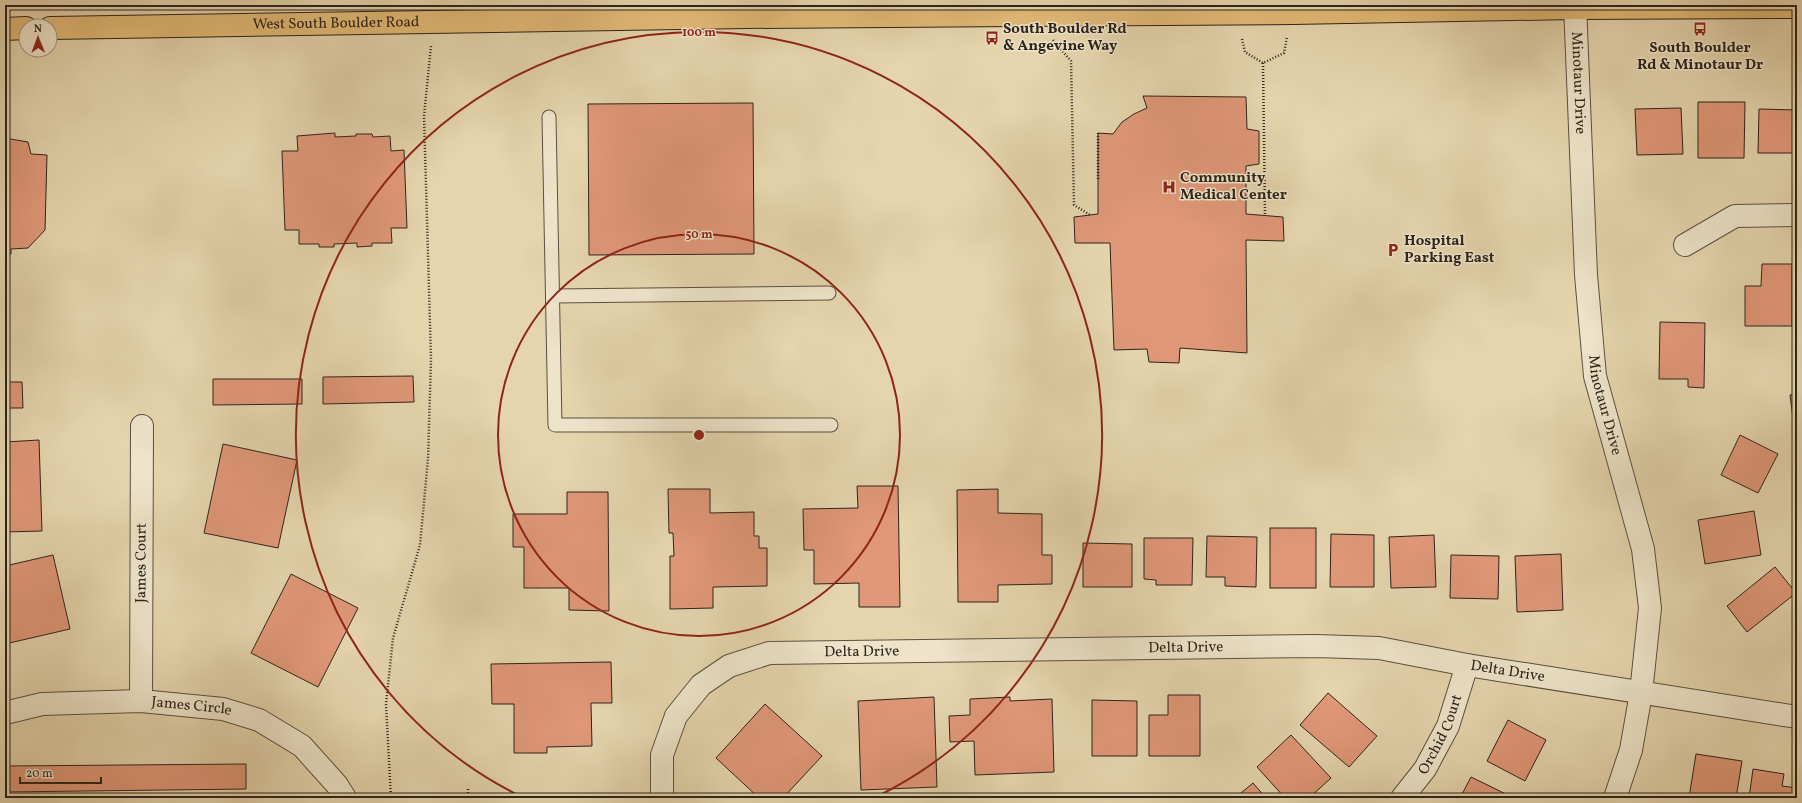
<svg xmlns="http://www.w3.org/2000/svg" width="1802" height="803" viewBox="0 0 1802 803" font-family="Vollkorn,serif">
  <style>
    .building { fill: #e09878; stroke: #2d241b }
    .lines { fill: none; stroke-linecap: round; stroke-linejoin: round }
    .lane-casing { stroke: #5b5040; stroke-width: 15 }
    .street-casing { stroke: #5b5040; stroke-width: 24 }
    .primary-casing { stroke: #2d241b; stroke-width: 24 }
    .path { stroke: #2d241b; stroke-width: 2.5; stroke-dasharray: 1 2; stroke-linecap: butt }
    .lane { stroke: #eee4ca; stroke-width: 13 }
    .street { stroke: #eee4ca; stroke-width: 22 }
    .primary { stroke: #e2ba76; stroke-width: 22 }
    .ring { fill: none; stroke: #8f2418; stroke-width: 2 }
    .labels { text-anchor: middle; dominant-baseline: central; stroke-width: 3; stroke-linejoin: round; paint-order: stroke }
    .street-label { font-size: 15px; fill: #2d241b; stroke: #eee4ca }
    .poi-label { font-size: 15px; font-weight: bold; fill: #2d241b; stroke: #eee4ca; text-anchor: start }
    .centre { fill: #8f2418; stroke: #eee4ca; stroke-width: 2 }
    .ring-label { font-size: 12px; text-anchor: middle; font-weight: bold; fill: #8f2418; stroke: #eee4ca; stroke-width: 3; stroke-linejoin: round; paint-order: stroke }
  </style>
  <rect width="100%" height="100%" fill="#e5d5ad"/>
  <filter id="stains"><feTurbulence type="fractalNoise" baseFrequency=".005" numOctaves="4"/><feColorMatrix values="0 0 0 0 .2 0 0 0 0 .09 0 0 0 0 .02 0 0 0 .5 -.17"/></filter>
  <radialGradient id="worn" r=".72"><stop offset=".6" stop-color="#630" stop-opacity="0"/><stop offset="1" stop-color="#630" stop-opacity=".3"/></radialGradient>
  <g class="building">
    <polygon points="1143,96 1246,97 1247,129 1259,131 1259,164 1246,166 1246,214 1283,217 1284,241 1246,240 1247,353 1180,348 1179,363 1149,362 1147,349 1114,350 1110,243 1075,243 1074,217 1098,214 1098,133 1113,134 1122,122 1134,114 1147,108"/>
    <polygon points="1698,102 1745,102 1744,158 1698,158"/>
    <polygon points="753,103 754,254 589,255 588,104"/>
    <polygon points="1681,108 1683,154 1637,155 1635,109"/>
    <polygon points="1759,109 1797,110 1797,153 1758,153"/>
    <polygon points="335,133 335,137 356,136 356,134 372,134 373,137 390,136 391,151 404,150 407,228 391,228 392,243 372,243 372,246 357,247 357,243 334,244 334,247 319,247 319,244 299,244 299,230 285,230 282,151 298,151 297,136"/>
    <polygon points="5,135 8,135 10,139 28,142 31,154 47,155 45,230 28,248 11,249 11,254 5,254"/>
    <polygon points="1762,264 1792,264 1792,326 1745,326 1745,286 1761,286"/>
    <polygon points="1660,322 1705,323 1704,388 1688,387 1688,379 1659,379"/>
    <polygon points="413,376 414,402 323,404 323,377"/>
    <polygon points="213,379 302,379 302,404 213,405"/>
    <polygon points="5,382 22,382 23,408 5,408"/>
    <polygon points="1797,394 1797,442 1796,442 1790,395"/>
    <polygon points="1740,435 1778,454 1758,493 1721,475"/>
    <polygon points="39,440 42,531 5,532 5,442"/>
    <polygon points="223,444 297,460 278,548 204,533"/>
    <polygon points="857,486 898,486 900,607 859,607 859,583 814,584 814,550 804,550 803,509 858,508"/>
    <polygon points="668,489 710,489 710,513 754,512 754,536 759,536 759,548 767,548 767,586 713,587 713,608 670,609 670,556 674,556 673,533 669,533"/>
    <polygon points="998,489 998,513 1042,514 1042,555 1052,555 1052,584 998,585 998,602 958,602 957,490"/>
    <polygon points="567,492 608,492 609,611 569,610 569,588 524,588 524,547 513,547 513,514 567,514"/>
    <polygon points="1754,511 1761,555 1705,564 1698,520"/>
    <rect x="1270" y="528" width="46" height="60"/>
    <polygon points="1331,534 1374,535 1374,587 1330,587"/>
    <polygon points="1434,535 1436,587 1391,588 1389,537"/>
    <polygon points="1207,536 1257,537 1256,587 1225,586 1225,577 1206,577"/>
    <polygon points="1144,538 1193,538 1192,585 1156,585 1156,580 1144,579"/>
    <polygon points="1083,543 1132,544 1132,587 1083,587"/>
    <polygon points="1561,554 1563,610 1517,612 1515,556"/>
    <polygon points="53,555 70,629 5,644 5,566"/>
    <polygon points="1451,555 1499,556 1498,599 1450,598"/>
    <polygon points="1775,567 1796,593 1747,632 1727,606"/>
    <polygon points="291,574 358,608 318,687 251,653"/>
    <polygon points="611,662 612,703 591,703 592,746 547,747 547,753 514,753 514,704 492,704 491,664"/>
    <polygon points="1328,693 1377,736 1349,767 1300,725"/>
    <polygon points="1168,695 1200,695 1200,756 1149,756 1149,715 1168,715"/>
    <polygon points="934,697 937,787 861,790 858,701"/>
    <polygon points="1010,697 1010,701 1052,699 1054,772 975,775 974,741 950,742 949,716 970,715 970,699"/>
    <polygon points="1092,700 1137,701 1137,756 1092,756"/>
    <polygon points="765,704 822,756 783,798 759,798 716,758"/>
    <polygon points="1508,720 1546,740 1525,781 1487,761"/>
    <polygon points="1291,735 1331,778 1309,798 1285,798 1257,767"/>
    <polygon points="1696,754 1742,761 1736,798 1689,798"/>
    <polygon points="246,764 246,789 5,792 5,766"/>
    <polygon points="1753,769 1784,774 1782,786 1797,788 1796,798 1749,798"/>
    <polygon points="1471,777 1514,798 1460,798"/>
    <polygon points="1253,783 1266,798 1235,798"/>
    <polygon points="556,796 556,798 480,798 480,797"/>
  </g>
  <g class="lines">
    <g class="lane-casing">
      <g id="lane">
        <polyline points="549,117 555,425 831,425"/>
        <polyline points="553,296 829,293"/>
      </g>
    </g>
    <g class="street-casing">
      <g id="street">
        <path id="s1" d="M 1575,5 L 1586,275 L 1595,376 L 1643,549 L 1650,608 L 1641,693 L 1631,750 L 1615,798"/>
        <polyline points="1685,245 1735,216 1797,215"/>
        <path id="s2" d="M 141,701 L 142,426"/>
        <path id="s3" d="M 5,713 L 42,704 L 141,701 L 223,709 L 259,720 L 302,746 L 337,785 L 345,798"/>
        <path id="s4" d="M 662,798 L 662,755 L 676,716 L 701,685 L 729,666 L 769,653 L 1316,646 L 1379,648 L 1467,665 L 1797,717"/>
        <path id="s5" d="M 1402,798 L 1425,769 L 1448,726 L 1467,665"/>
      </g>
    </g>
    <g class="primary-casing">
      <g id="primary">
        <path id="s6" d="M 50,28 L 746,17 L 1292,13 L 1575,8 L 1797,7"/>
        <polyline points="5,29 26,28"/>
      </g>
    </g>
    <g class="path">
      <polyline points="1242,39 1245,52 1263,63 1284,53 1287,37"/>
      <polyline points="1053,40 1071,61 1074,205 1090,215"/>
      <polyline points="1263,63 1265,215"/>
      <polyline points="1098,133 1098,180"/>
      <polyline points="468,789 468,798"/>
      <polyline points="391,798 386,704 393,638 420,545 428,459 431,359 424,116 431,46"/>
    </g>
    <use href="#lane" class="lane"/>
    <use href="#street" class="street"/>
    <use href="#primary" class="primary"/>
  </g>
  <g class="ring">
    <circle cx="699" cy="435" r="201"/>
    <path d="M522 797A403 403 0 1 1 876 797"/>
  </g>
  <defs>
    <g id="bus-bare" transform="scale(1.08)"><path d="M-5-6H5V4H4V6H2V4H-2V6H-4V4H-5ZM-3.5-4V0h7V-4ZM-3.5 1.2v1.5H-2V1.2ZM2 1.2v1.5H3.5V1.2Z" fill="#8f2418" stroke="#eee4ca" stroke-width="2.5" paint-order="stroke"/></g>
    <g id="hospital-bare" transform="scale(1.08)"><path d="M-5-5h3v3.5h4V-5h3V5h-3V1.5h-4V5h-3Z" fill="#8f2418" stroke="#eee4ca" stroke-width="2.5" paint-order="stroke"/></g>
    <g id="parking-bare" transform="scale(1.08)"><path d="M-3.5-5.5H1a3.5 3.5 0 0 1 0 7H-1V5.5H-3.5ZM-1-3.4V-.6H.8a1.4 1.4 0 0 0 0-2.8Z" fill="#8f2418" stroke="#eee4ca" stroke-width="2.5" paint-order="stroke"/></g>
  </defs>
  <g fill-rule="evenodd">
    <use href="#bus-bare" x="1700" y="29"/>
    <use href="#bus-bare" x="992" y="38"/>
    <use href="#hospital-bare" x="1169" y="187"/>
    <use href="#parking-bare" x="1393" y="250"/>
  </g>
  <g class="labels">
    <g class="street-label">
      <text stroke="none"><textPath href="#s6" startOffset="286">West South Boulder Road</textPath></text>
      <text stroke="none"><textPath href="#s1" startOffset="78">Minotaur Drive</textPath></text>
      <text stroke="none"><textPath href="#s1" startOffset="402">Minotaur Drive</textPath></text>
      <text stroke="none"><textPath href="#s2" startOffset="138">James Court</textPath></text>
      <text stroke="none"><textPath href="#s4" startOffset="617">Delta Drive</textPath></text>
      <text stroke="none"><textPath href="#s4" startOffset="293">Delta Drive</textPath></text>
      <text stroke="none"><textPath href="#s4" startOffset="941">Delta Drive</textPath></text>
      <text stroke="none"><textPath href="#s3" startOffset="188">James Circle</textPath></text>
      <text stroke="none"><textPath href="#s5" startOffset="75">Orchid Court</textPath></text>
    </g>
    <g class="poi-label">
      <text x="1003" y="29">South Boulder Rd<tspan x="1003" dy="17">&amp; Angevine Way</tspan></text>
      <text x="1700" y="48" text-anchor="middle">South Boulder<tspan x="1700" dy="17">Rd &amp; Minotaur Dr</tspan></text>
      <text x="1180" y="178">Community<tspan x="1180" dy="17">Medical Center</tspan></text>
      <text x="1404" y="241">Hospital<tspan x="1404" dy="17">Parking East</tspan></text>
    </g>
  </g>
  <circle cx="699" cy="435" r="6" class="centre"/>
  <g class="ring-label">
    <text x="699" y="36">100 m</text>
    <text x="699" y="238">50 m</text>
  </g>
  <rect width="1802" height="803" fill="none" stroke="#e5d5ad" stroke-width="20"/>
  <rect x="6" y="6" width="1790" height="791" fill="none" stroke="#2d241b" stroke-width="2"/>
  <rect x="10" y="10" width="1782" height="783" fill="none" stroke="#2d241b"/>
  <g transform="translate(38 38) rotate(359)"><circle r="19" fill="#eee4ca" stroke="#a19784"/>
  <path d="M0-3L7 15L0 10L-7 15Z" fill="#8f2418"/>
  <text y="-6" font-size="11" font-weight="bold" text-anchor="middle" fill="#2d241b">N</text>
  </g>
  <path d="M20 777v6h81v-6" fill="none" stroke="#2d241b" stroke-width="2"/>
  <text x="26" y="777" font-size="12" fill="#2d241b" stroke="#eee4ca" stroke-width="3" paint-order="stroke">20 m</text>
  <rect width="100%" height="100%" filter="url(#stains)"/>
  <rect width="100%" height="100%" fill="url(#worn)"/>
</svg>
